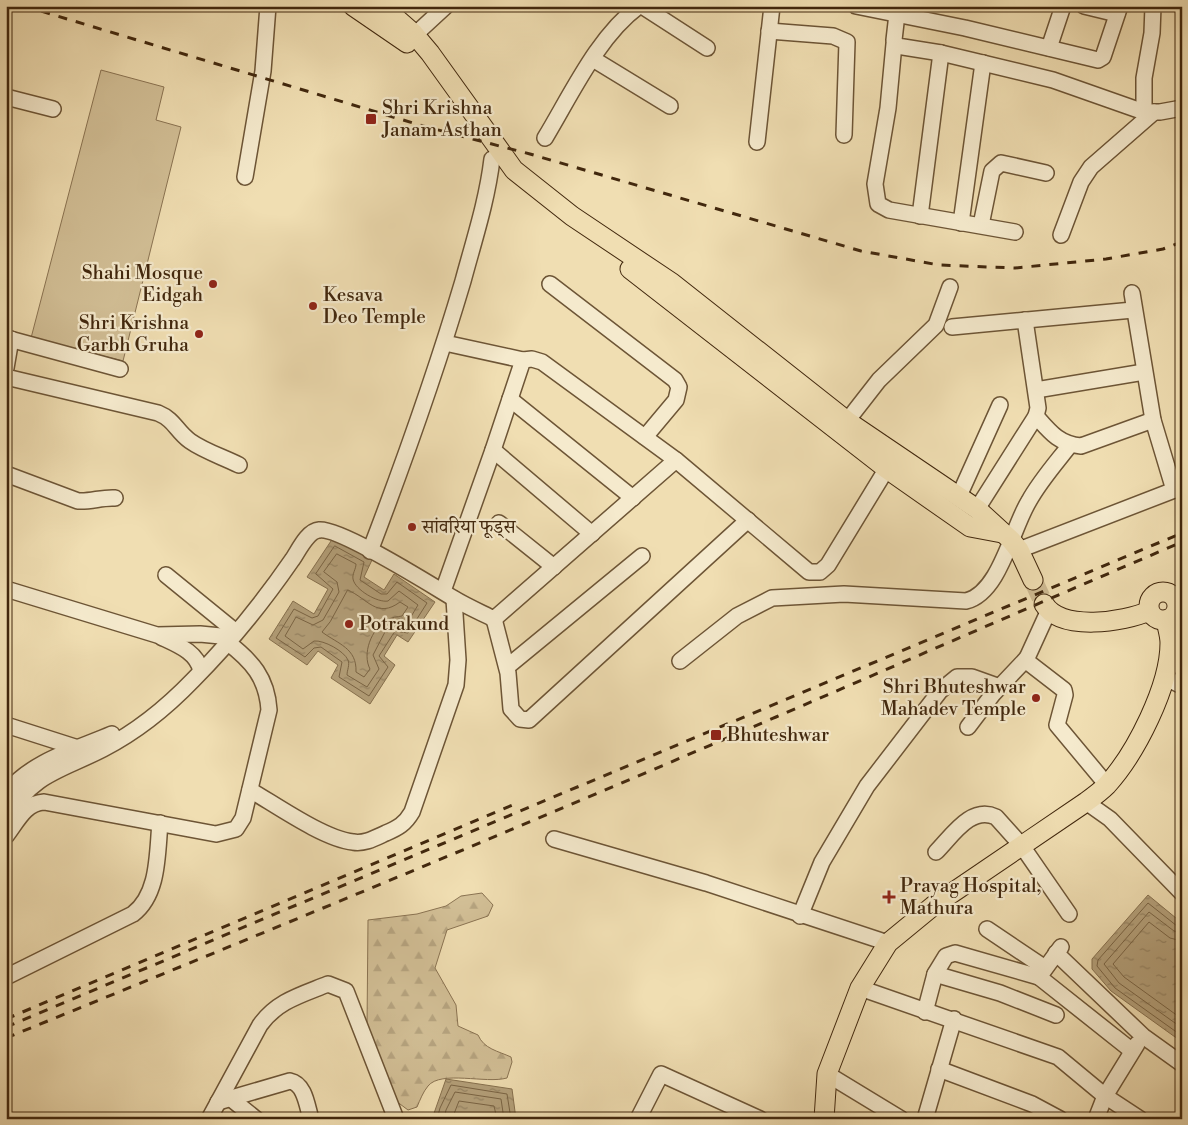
<svg xmlns="http://www.w3.org/2000/svg" width="1188" height="1125" viewBox="0 0 1188 1125" font-family="'Libre Bodoni','Noto Serif Devanagari',serif">
  <style>
    .green { fill: #d2bf96; stroke: #8a7352 }
    .forest { fill: url(#forest-firs); stroke: #8a7352 }
    .water { fill: url(#water-ripples); stroke: #86704e }
    .lines { fill: none; stroke-linecap: round; stroke-linejoin: round }
    .shore { stroke: #7a6444; stroke-width: 1 }
    .major-tunnel { stroke: #cdb991; stroke-width: 19; stroke-dasharray: 19 9; stroke-linecap: butt }
    .minor-casing { stroke: #6d5536; stroke-width: 18 }
    .major-casing { stroke: #41270d; stroke-width: 21 }
    .minor { stroke: #f5eacd; stroke-width: 15 }
    .major { stroke: #f0deb2; stroke-width: 19 }
    .rail { stroke: #41270d; stroke-width: 3; stroke-dasharray: 9 9; stroke-linecap: butt }
    .poi-dot { fill: #8f2418; stroke: #f5eacd; stroke-width: 2 }
    .labels { text-anchor: middle; dominant-baseline: central; stroke-width: 4.5; stroke-linejoin: round; paint-order: stroke }
    .poi-label { font-size: 19px; fill: #41270d; stroke: #f5eacd; text-anchor: start }
  </style>
  <defs>
    <pattern id="forest-firs" width="22" height="20" patternUnits="userSpaceOnUse" patternTransform="scale(1.25)"><rect width="22" height="20" fill="#d2bf96"/><path d="M5 1l3.5 6h-7zM16 11l3.5 6h-7z" fill="#b6a480"/></pattern>
    <pattern id="water-ripples" width="26" height="14" patternUnits="userSpaceOnUse" patternTransform="scale(1.25)"><rect width="26" height="14" fill="#b4a07a"/><path d="M2 4q2-2 4 0t4 0M15 11q2-2 4 0t4 0" fill="none" stroke="#948262"/></pattern>
  </defs>
  <rect width="100%" height="100%" fill="#f0deb2"/>
  <filter id="stains"><feTurbulence type="fractalNoise" baseFrequency=".004" numOctaves="4"/><feColorMatrix values="0 0 0 0 .2 0 0 0 0 .09 0 0 0 0 .02 0 0 0 .5 -.17"/></filter>
  <radialGradient id="worn" r=".72"><stop offset=".6" stop-color="#630" stop-opacity="0"/><stop offset="1" stop-color="#630" stop-opacity=".3"/></radialGradient>
  <polygon class="green" points="101,70 164,87 156,120 181,127 123,361 31,338"/>
  <path class="forest" d="M 482,893 L 493,905 L 488,916 L 447,930 L 435,968 L 456,1005 L 458,1026 L 478,1035 C 484,1049 498,1051 511,1057 L 512,1062 L 507,1078 C 486,1084 441,1070 428,1086 C 423,1092 420,1100 417,1107 L 408,1110 L 392,1098 L 367,1028 L 368,920 L 417,914 L 446,906 L 461,896 Z"/>
  <g class="water">
    <polygon points="333,538 372,560 364,577 384,590 394,574 435,602 408,642 397,635 384,656 395,665 370,704 331,678 338,665 318,651 307,665 269,639 293,601 314,614 328,589 307,577"/>
    <polygon points="1148,895 1182,923 1182,1042 1111,991 1092,969 1092,959"/>
    <polygon points="446,1079 512,1089 516,1119 432,1119"/>
  </g>
  <g class="lines">
    <g class="shore">
      <polygon points="335,546 364,562 360,580 381,594 387,594 397,582 427,603 408,633 395,631 379,656 388,667 369,696 339,677 342,662 321,647 314,648 305,657 276,638 294,609 312,618 318,616 333,589 316,574"/>
      <path d="M 337,554 L 356,564 C 356,569 352,574 353,579 C 355,590 378,603 388,601 L 399,591 L 418,605 L 406,625 L 392,625 L 386,630 L 373,655 L 379,669 L 367,687 L 347,675 C 347,670 350,665 348,660 C 344,651 324,640 314,641 L 303,649 L 285,636 L 296,617 L 313,625 L 323,620 L 339,592 L 337,582 L 324,572 Z"/>
      <path d="M 348,590 C 368,599 377,619 400,602 L 408,607 L 402,616 C 397,617 392,617 387,620 C 371,629 362,654 370,669 L 364,677 L 356,672 C 357,648 338,644 322,632 L 330,622 Z"/>
      <polyline points="1182,927 1177,926 1148,903 1098,960 1097,966 1115,988 1182,1036"/>
      <polyline points="1182,933 1174,931 1149,912 1104,964 1119,983 1182,1028"/>
      <polyline points="1182,941 1170,938 1149,922 1113,964 1124,977 1182,1019"/>
      <polyline points="437,1119 440,1108 451,1085 507,1094 511,1119"/>
      <polyline points="444,1119 446,1110 455,1092 501,1099 504,1119"/>
      <polyline points="452,1119 459,1101 494,1106 497,1119"/>
    </g>
    <polyline class="major-tunnel" points="1033,580 1044,604"/>
    <g class="minor-casing">
      <g id="minor">
        <polyline points="642,6 707,48"/>
        <polyline points="856,6 965,28 1098,60 1103,57 1120,6"/>
        <polyline points="1084,6 1117,14"/>
        <polyline points="897,14 894,40 897,46 941,53 1053,80 1144,112 1160,112 1182,108"/>
        <polyline points="769,31 833,36 847,42 844,135"/>
        <polyline points="407,42 446,6"/>
        <polyline points="894,44 888,108 875,184 878,204 889,210 1015,232"/>
        <polyline points="1049,48 1063,6"/>
        <polyline points="593,59 670,106"/>
        <polyline points="6,97 53,109"/>
        <polyline points="1144,112 1144,78 1152,33 1153,6"/>
        <path d="M 545,138 C 571,95 598,36 639,6"/>
        <polyline points="757,142 772,6"/>
        <polyline points="245,177 263,71 268,6"/>
        <polyline points="920,216 941,53"/>
        <polyline points="961,223 983,63"/>
        <polyline points="981,225 992,171 1001,163 1046,173"/>
        <polyline points="1061,235 1081,182 1091,167 1154,112"/>
        <polyline points="550,284 675,380 679,387 676,400 645,437"/>
        <polyline points="1132,293 1153,420 1174,490"/>
        <polyline points="952,327 1133,310"/>
        <polyline points="6,338 120,369"/>
        <polyline points="445,343 523,360"/>
        <polyline points="6,368 11,339"/>
        <path d="M 6,377 L 158,413 C 175,420 176,431 190,441 C 204,451 223,457 239,465"/>
        <polyline points="1036,390 1144,372"/>
        <polyline points="510,399 633,498"/>
        <path d="M 1036,416 C 1050,432 1059,444 1081,446 L 1153,420"/>
        <polyline points="847,421 879,380 936,325 950,287"/>
        <polyline points="493,450 592,534"/>
        <path d="M 6,474 L 78,501 C 91,502 102,497 115,498"/>
        <polyline points="959,496 1000,405"/>
        <polyline points="977,509 1036,416 1038,408 1025,320"/>
        <polyline points="499,523 554,567"/>
        <polyline points="1019,550 1182,487"/>
        <path d="M 370,551 C 404,462 436,372 463,281 C 474,240 487,201 492,159"/>
        <polyline points="166,575 236,632"/>
        <polyline points="6,589 157,635 200,634 231,637"/>
        <polyline points="443,591 493,450 523,360 532,359 542,362 676,460"/>
        <polyline points="1048,612 1027,658 1029,663 1064,690 1065,695 1057,725 1107,785"/>
        <polyline points="494,619 508,673 511,709 520,719 529,720 748,520"/>
        <path d="M 161,637 C 178,645 197,652 201,671"/>
        <path d="M 680,661 L 737,616 L 772,598 L 844,594 L 966,601 C 1000,593 1012,528 1029,501 C 1040,481 1056,463 1070,445"/>
        <polyline points="507,667 642,556"/>
        <polyline points="1164,677 1182,686"/>
        <polyline points="6,725 78,748"/>
        <polyline points="968,727 993,694 1027,658"/>
        <path d="M 250,790 C 276,805 324,839 353,842 C 365,844 375,838 386,833 C 398,828 405,824 412,812 L 456,685 L 458,660 L 454,599"/>
        <path d="M 6,793 C 33,760 75,750 112,734"/>
        <polyline points="1086,802 1110,819 1182,893"/>
        <path d="M 6,817 C 36,772 58,772 103,749 C 136,732 167,707 193,680 C 229,644 263,602 292,560 C 298,552 307,531 319,530 C 339,527 431,585 453,598 C 466,606 480,612 494,619 L 676,460 L 809,572 L 820,572 L 828,565 L 892,460"/>
        <path d="M 6,836 C 17,822 25,803 44,802 L 216,834 L 236,829 L 243,818 L 269,710 C 267,678 252,661 227,642"/>
        <polyline points="554,839 706,883 888,943"/>
        <path d="M 936,852 C 952,836 971,805 996,817 L 1022,846 L 1069,914"/>
        <polyline points="800,916 822,862 867,786 940,691 957,677 972,677 1000,687"/>
        <polyline points="987,929 1045,968"/>
        <polyline points="1056,953 1143,1036 1182,1064"/>
        <polyline points="935,974 1000,993 1056,1015"/>
        <path d="M 6,977 L 133,914 C 159,894 157,854 160,823"/>
        <polyline points="1039,977 1131,1050"/>
        <polyline points="860,988 1058,1057 1105,1096 1140,1119"/>
        <polyline points="925,1012 935,974 946,956 955,953 1039,977 1061,947"/>
        <polyline points="939,1069 1032,1104 1060,1119"/>
        <polyline points="827,1074 901,1119"/>
        <polyline points="230,1098 256,1119"/>
        <path d="M 218,1102 L 290,1081 C 305,1084 307,1106 311,1119"/>
        <path d="M 209,1119 L 260,1025 C 277,1001 301,995 328,984 L 346,991 L 396,1119"/>
        <polyline points="638,1119 661,1074 760,1119"/>
        <polyline points="925,1119 954,1019"/>
        <polyline points="1096,1119 1105,1096 1137,1044"/>
      </g>
    </g>
    <g class="major-casing">
      <g id="major">
        <polyline points="353,6 407,43"/>
        <polyline points="378,6 390,13 414,34 430,53 514,170 572,216 672,283 847,421 977,509 1011,540 1019,550 1033,580"/>
        <polyline points="630,269 887,469 970,527 1002,533"/>
        <circle cx="1163" cy="606" r="14"/>
        <path d="M 1044,604 C 1061,632 1124,622 1149,611"/>
        <path d="M 824,1119 L 827,1074 L 860,988 L 888,943 L 933,906 L 1086,802 C 1093,797 1101,791 1107,785 C 1136,753 1170,686 1170,643 C 1170,635 1167,627 1166,620"/>
      </g>
    </g>
    <use href="#minor" class="minor"/>
    <use href="#major" class="major"/>
    <g class="rail">
      <polyline points="24,6 423,126 530,154 861,251 939,265 1015,268 1106,259 1163,249 1182,242"/>
      <polyline points="6,1019 515,804"/>
      <polyline points="6,1027 1182,533"/>
      <path d="M 6,1038 C 264,933 521,827 776,717 C 911,659 1046,600 1182,542"/>
    </g>
  </g>
  <g class="poi-dot">
    <rect x="365" y="113" width="12" height="12" rx="2.5"/>
    <circle cx="213" cy="284" r="5"/>
    <circle cx="313" cy="306" r="5"/>
    <circle cx="199" cy="334" r="5"/>
    <circle cx="412" cy="527" r="5"/>
    <circle cx="349" cy="624" r="5"/>
    <circle cx="1036" cy="698" r="5"/>
    <rect x="710" y="729" width="12" height="12" rx="2.5"/>
    <path d="M886.5 889.5h5v5h5v5h-5v5h-5v-5h-5v-5h5z"/>
  </g>
  <g class="labels">
    <g class="poi-label">
      <text x="382" y="108">Shri Krishna<tspan x="382" dy="22">Janam Asthan</tspan></text>
      <text x="203" y="273" text-anchor="end">Shahi Mosque<tspan x="203" dy="22">Eidgah</tspan></text>
      <text x="323" y="295">Kesava<tspan x="323" dy="22">Deo Temple</tspan></text>
      <text x="189" y="323" text-anchor="end">Shri Krishna<tspan x="189" dy="22">Garbh Gruha</tspan></text>
      <text x="422" y="527">सांवरिया फूड्स</text>
      <text x="359" y="624">Potrakund</text>
      <text x="1026" y="687" text-anchor="end">Shri Bhuteshwar<tspan x="1026" dy="22">Mahadev Temple</tspan></text>
      <text x="727" y="735">Bhuteshwar</text>
      <text x="900" y="886">Prayag Hospital,<tspan x="900" dy="22">Mathura</tspan></text>
    </g>
  </g>
  <rect width="1188" height="1125" fill="none" stroke="#f0deb2" stroke-width="25"/>
  <rect x="8" y="8" width="1173" height="1110" fill="none" stroke="#41270d" stroke-width="2.5"/>
  <rect x="12" y="12" width="1163" height="1100" fill="none" stroke="#41270d"/>
  <rect width="100%" height="100%" filter="url(#stains)"/>
  <rect width="100%" height="100%" fill="url(#worn)"/>
</svg>
